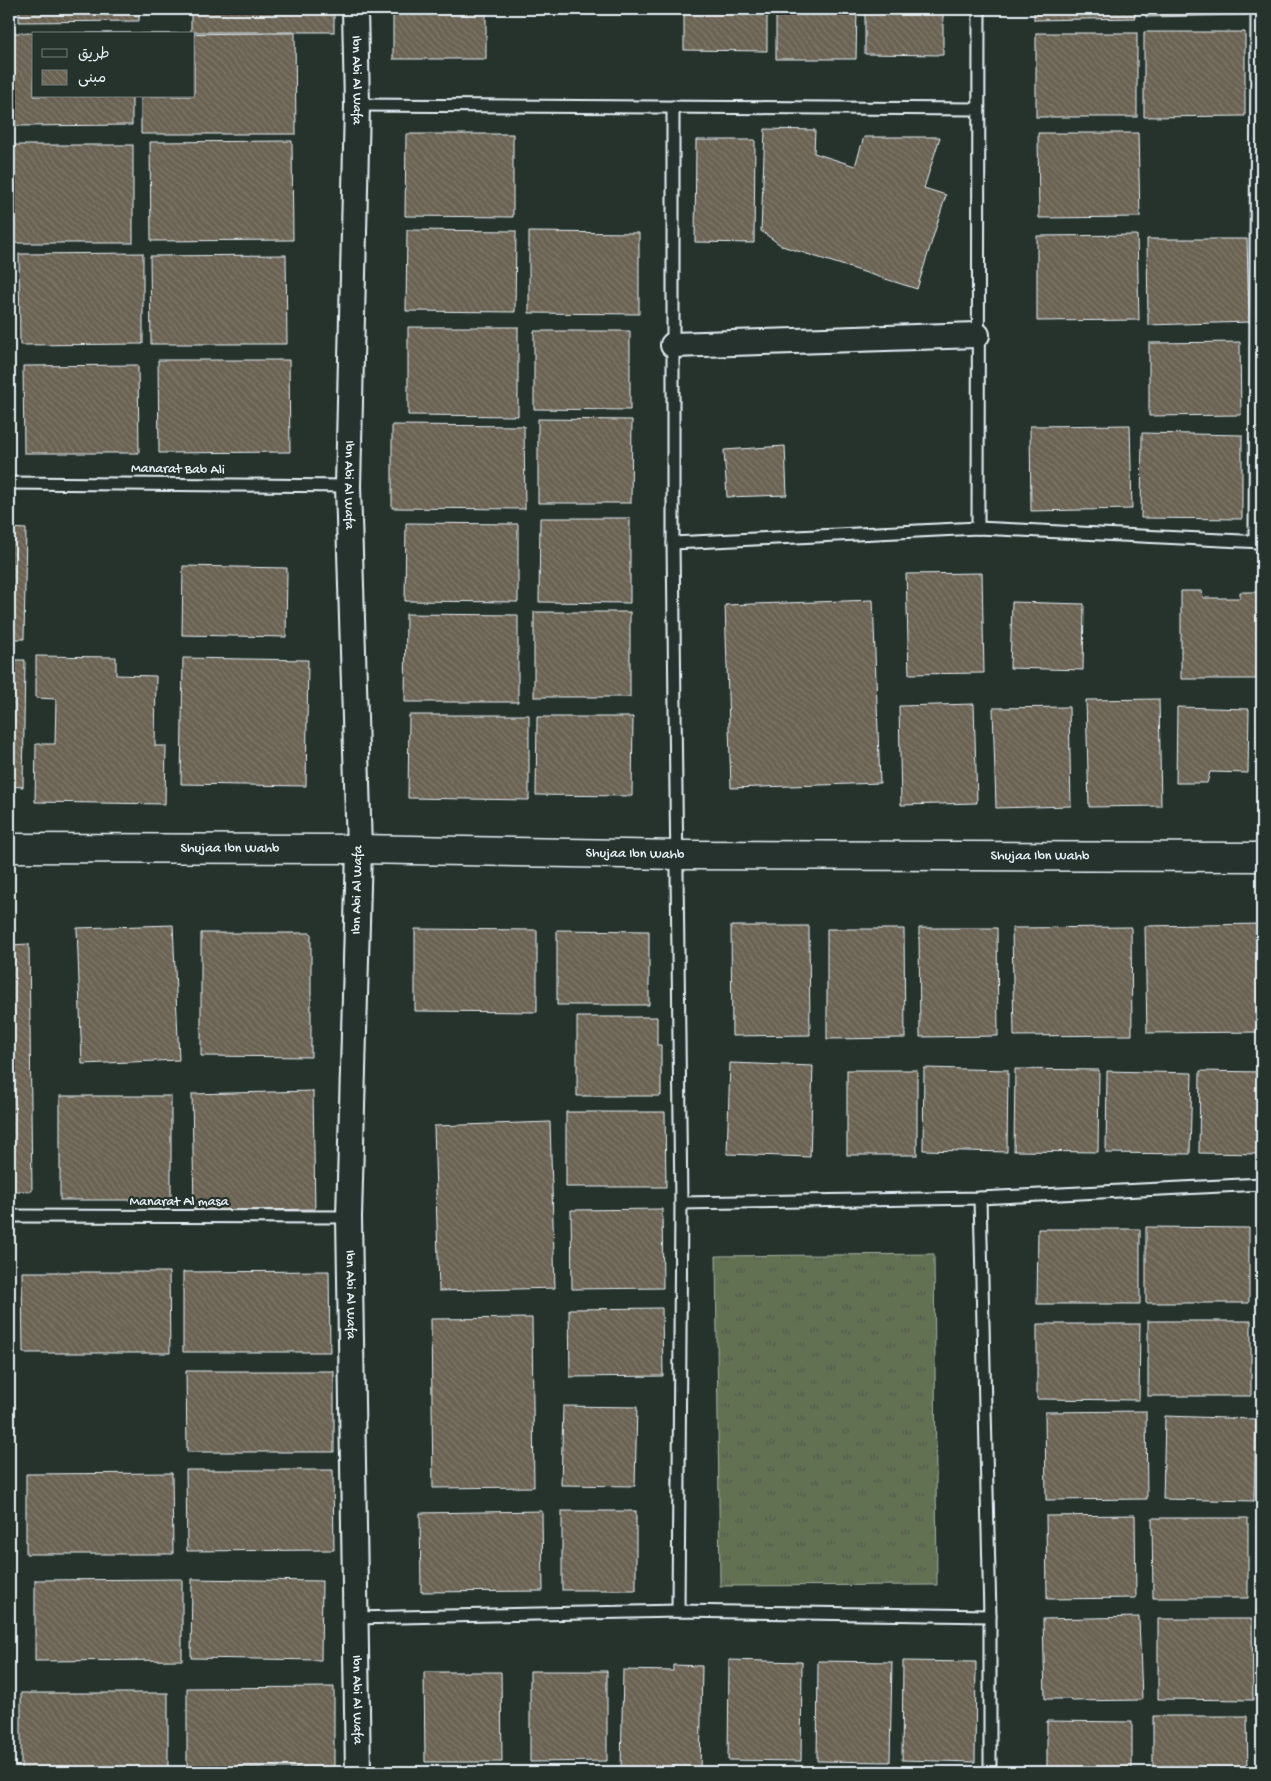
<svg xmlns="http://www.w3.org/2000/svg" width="1271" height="1781" viewBox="0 0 1271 1781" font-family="'Gochi Hand','Playpen Sans Arabic',sans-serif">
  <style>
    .grass { fill: url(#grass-tufts); stroke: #a6b1a6 }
    .building { fill: url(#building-back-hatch); stroke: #e8f1f8 }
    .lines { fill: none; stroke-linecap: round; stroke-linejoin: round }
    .lane-casing { stroke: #e8f1f8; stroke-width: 15 }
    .street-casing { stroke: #e8f1f8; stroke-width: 28 }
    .secondary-casing { stroke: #e8f1f8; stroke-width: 31 }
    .lane { stroke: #26332d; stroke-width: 11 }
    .street { stroke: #26332d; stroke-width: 24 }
    .secondary { stroke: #26332d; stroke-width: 28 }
    .labels { text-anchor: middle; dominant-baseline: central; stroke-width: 4.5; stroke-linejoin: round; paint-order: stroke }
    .street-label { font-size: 14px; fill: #e8f1f8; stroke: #26332d }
  </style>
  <defs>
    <pattern id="grass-tufts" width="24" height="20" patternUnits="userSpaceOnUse" patternTransform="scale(1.25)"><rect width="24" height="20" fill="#637153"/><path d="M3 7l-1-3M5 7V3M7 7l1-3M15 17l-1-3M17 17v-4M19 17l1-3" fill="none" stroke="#535a4e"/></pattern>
    <pattern id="building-back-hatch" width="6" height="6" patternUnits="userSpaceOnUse" patternTransform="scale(1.25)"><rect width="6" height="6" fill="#6a6252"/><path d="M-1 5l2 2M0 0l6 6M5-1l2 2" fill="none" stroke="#7f796c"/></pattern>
  </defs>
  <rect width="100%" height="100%" fill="#26332d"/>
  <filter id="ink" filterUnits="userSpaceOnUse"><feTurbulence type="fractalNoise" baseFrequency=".02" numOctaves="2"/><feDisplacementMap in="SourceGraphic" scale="10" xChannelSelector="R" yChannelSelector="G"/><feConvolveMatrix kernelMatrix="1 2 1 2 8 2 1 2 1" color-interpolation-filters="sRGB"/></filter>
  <g filter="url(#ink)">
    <polygon class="grass" points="934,1254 937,1585 720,1586 716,1256"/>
    <g class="building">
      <polygon points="19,9 139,9 139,21 19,22"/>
      <rect x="191" y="9" width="143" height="23"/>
      <rect x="393" y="9" width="93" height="50"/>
      <polygon points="684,9 767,9 767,51 684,50"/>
      <polygon points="776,9 857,9 856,59 776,59"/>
      <polygon points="865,9 943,9 943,55 865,54"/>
      <polygon points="1034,9 1135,9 1135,18 1034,20"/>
      <polygon points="1146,9 1247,9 1247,15 1146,17"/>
      <polygon points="1144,32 1245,32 1245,116 1144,117"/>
      <polygon points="14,33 131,33 34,34 34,96 132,96 132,125 15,126"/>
      <polygon points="295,33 296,134 141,134 141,96 194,96 194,34 140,34"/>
      <rect x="1036" y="33" width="101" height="84"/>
      <polygon points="765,129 815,130 814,153 855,166 864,137 940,137 924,188 946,195 917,289 782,246 761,231"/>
      <polygon points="1038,133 1138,133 1140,217 1039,218"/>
      <polygon points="406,134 513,134 513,217 405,216"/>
      <polygon points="696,140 755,140 754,243 695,242"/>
      <polygon points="292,141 293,240 151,241 150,142"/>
      <rect x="12" y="145" width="121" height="98"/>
      <polygon points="407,230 516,231 515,312 406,311"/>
      <polygon points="529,232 639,233 639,314 529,313"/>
      <polygon points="1137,235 1139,320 1037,321 1037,236"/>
      <polygon points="1147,239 1247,239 1249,322 1148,325"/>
      <polygon points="143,253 143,344 20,345 19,254"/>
      <polygon points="286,255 287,344 151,344 150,256"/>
      <polygon points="408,327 518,327 518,416 408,415"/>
      <polygon points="534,331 630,331 630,410 534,409"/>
      <polygon points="1240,342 1241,415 1149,416 1149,343"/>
      <polygon points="158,360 289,360 290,452 159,453"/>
      <polygon points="138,365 139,453 24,453 23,366"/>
      <polygon points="538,419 632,420 631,503 538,503"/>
      <polygon points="392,425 524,426 525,509 392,508"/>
      <polygon points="1130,425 1132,509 1031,511 1030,426"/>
      <polygon points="1142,433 1242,435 1242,519 1141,518"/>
      <polygon points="785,446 787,495 727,497 724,450"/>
      <polygon points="540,518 630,518 630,603 539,602"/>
      <polygon points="406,523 518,524 518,602 405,601"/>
      <polygon points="9,528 26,529 24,639 9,639"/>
      <polygon points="183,566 287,568 286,637 182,635"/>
      <polygon points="982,573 984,673 909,674 906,574"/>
      <polygon points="1181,591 1202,591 1203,598 1240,598 1240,592 1261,592 1261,595 1257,595 1257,679 1181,679"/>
      <polygon points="873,600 880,783 731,788 725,605"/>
      <polygon points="1012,602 1084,604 1083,670 1010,668"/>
      <rect x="534" y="612" width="96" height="85"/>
      <polygon points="406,614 518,615 518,702 405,702"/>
      <polygon points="36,656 116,657 116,675 156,676 155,746 166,746 165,804 35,802 36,744 55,744 56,699 36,698"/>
      <polygon points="183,658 308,660 306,786 181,784"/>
      <polygon points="9,660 25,660 23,787 9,786"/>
      <polygon points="1159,699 1161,806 1089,807 1086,700"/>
      <polygon points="974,704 977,803 901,805 899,706"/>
      <polygon points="1069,707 1071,806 996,808 993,708"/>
      <polygon points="1177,707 1249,709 1248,773 1210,772 1207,783 1176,783"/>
      <polygon points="409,715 529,715 529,800 408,798"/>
      <polygon points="537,717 633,717 632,796 536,795"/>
      <polygon points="1262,924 1262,1032 1147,1033 1145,926"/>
      <polygon points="173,925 179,1060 82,1064 77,928"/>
      <polygon points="731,926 809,926 810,1035 732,1036"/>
      <polygon points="1131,927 1132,1035 1014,1036 1012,928"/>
      <polygon points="919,928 997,928 998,1036 920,1037"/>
      <polygon points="415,929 537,930 537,1012 415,1011"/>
      <polygon points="827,929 904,929 905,1038 827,1039"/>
      <polygon points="557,930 649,931 649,1005 557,1005"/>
      <polygon points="201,933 311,933 311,1057 201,1056"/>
      <polygon points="29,944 32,1191 9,1191 9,945"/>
      <polygon points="577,1017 657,1017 657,1045 661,1045 661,1096 577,1096"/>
      <polygon points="730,1063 813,1066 810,1157 727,1154"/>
      <polygon points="924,1068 1008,1070 1007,1152 923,1150"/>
      <polygon points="1015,1069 1099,1070 1098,1152 1014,1151"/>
      <rect x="847" y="1070" width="70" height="85"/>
      <polygon points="1107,1071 1192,1073 1190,1154 1106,1153"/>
      <polygon points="1200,1071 1262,1072 1262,1154 1199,1153"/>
      <polygon points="313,1091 315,1209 194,1211 192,1094"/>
      <rect x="60" y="1096" width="111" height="104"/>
      <polygon points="566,1112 665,1112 666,1187 566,1187"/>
      <polygon points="550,1122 555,1288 439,1291 434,1126"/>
      <polygon points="662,1209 663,1288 572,1289 571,1210"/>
      <polygon points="1146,1227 1249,1228 1249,1303 1146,1303"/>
      <polygon points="1038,1229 1140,1229 1140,1304 1037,1304"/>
      <polygon points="329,1271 330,1352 183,1352 183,1272"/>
      <polygon points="22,1272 169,1272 170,1353 23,1353"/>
      <polygon points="662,1308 663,1376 570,1377 569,1309"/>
      <polygon points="532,1318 534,1487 433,1488 431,1319"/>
      <rect x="1148" y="1321" width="103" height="75"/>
      <polygon points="1037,1324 1140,1324 1139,1400 1037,1399"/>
      <polygon points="186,1371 334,1371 334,1452 187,1452"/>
      <polygon points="563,1406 637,1407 635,1486 561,1485"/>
      <polygon points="1146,1411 1147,1499 1046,1500 1045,1412"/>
      <polygon points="1165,1416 1256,1419 1254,1501 1163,1499"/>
      <polygon points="186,1470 333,1470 334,1550 187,1551"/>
      <polygon points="172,1473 173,1554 26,1554 26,1474"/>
      <polygon points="542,1511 543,1591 421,1592 420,1513"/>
      <rect x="562" y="1511" width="74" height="79"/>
      <polygon points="1135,1515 1136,1598 1047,1599 1046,1516"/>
      <polygon points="1152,1518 1248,1518 1248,1598 1153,1598"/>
      <polygon points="182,1579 182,1660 35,1661 35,1580"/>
      <polygon points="192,1579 322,1581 321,1660 191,1658"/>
      <polygon points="1139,1617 1142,1700 1071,1701 1070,1699 1045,1699 1043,1619"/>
      <polygon points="1158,1619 1252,1619 1253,1700 1158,1699"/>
      <polygon points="729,1660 802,1662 801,1761 728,1760"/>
      <polygon points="818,1661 892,1662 890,1762 817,1761"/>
      <polygon points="903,1661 976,1662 975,1762 902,1760"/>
      <polygon points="673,1665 702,1666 700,1772 621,1769 623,1670 673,1671"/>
      <polygon points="530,1671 607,1671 607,1761 530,1762"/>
      <polygon points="424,1672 501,1672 502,1762 425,1762"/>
      <polygon points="334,1687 334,1768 187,1768 187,1688"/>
      <rect x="21" y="1693" width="147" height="79"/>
      <polygon points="1153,1716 1247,1716 1248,1772 1153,1772"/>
      <polygon points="1047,1721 1132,1722 1132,1772 1047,1772"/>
    </g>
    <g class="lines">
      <g class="lane-casing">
        <g id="lane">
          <polyline points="357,105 977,109"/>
          <polyline points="673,107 673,543 681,1203 678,1611"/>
          <polyline points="9,483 348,486"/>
          <polyline points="978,528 979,9"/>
          <polyline points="1255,542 1257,9"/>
          <polyline points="673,543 978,528 1262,542"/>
          <polyline points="980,1198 990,1616 990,1772"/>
          <polyline points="681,1203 980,1198 1262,1184"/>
          <polyline points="9,1216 349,1217"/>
          <polyline points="354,1618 678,1611 990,1616"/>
        </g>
      </g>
      <g class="street-casing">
        <g id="street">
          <path id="s1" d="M 355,9 L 357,105 L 348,486 L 359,849 L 349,1217 L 358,1772"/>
          <polyline points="673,345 977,335"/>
        </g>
      </g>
      <g class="secondary-casing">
        <g id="secondary">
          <path id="s2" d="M 9,848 L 359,849 L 678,855 L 1262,857"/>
        </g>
      </g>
      <use href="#lane" class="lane"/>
      <use href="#street" class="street"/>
      <use href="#secondary" class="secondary"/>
    </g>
  </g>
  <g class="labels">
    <g class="street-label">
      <text stroke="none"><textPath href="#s1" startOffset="71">Ibn Abi Al Wafa</textPath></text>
      <text transform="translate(178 470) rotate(1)">Manarat Bab Ali</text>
      <text stroke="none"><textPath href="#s1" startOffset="476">Ibn Abi Al Wafa</textPath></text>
      <text stroke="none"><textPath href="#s2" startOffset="221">Shujaa Ibn Wahb</textPath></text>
      <text stroke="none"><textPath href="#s2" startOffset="626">Shujaa Ibn Wahb</textPath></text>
      <text stroke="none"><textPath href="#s2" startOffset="1031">Shujaa Ibn Wahb</textPath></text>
      <text transform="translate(358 890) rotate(-89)">Ibn Abi Al Wafa</text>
      <text x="179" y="1202">Manarat Al masa</text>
      <text stroke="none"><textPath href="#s1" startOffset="1286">Ibn Abi Al Wafa</textPath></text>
      <text stroke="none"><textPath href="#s1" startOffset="1691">Ibn Abi Al Wafa</textPath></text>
    </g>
  </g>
  <rect width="1271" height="1781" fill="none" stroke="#26332d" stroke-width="30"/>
  <rect x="15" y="15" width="1241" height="1751" fill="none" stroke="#e8f1f8" stroke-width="2" filter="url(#ink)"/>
  <rect x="32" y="32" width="162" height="65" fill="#26332d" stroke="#747f7e"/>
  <rect x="42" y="49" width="25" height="8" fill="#26332d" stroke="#747f7e"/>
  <text x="78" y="58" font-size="15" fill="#e8f1f8">طريق</text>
  <rect x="42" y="70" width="25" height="15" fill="url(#building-back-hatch)" stroke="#747f7e"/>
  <text x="78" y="82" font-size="15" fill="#e8f1f8">مبنى</text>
</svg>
